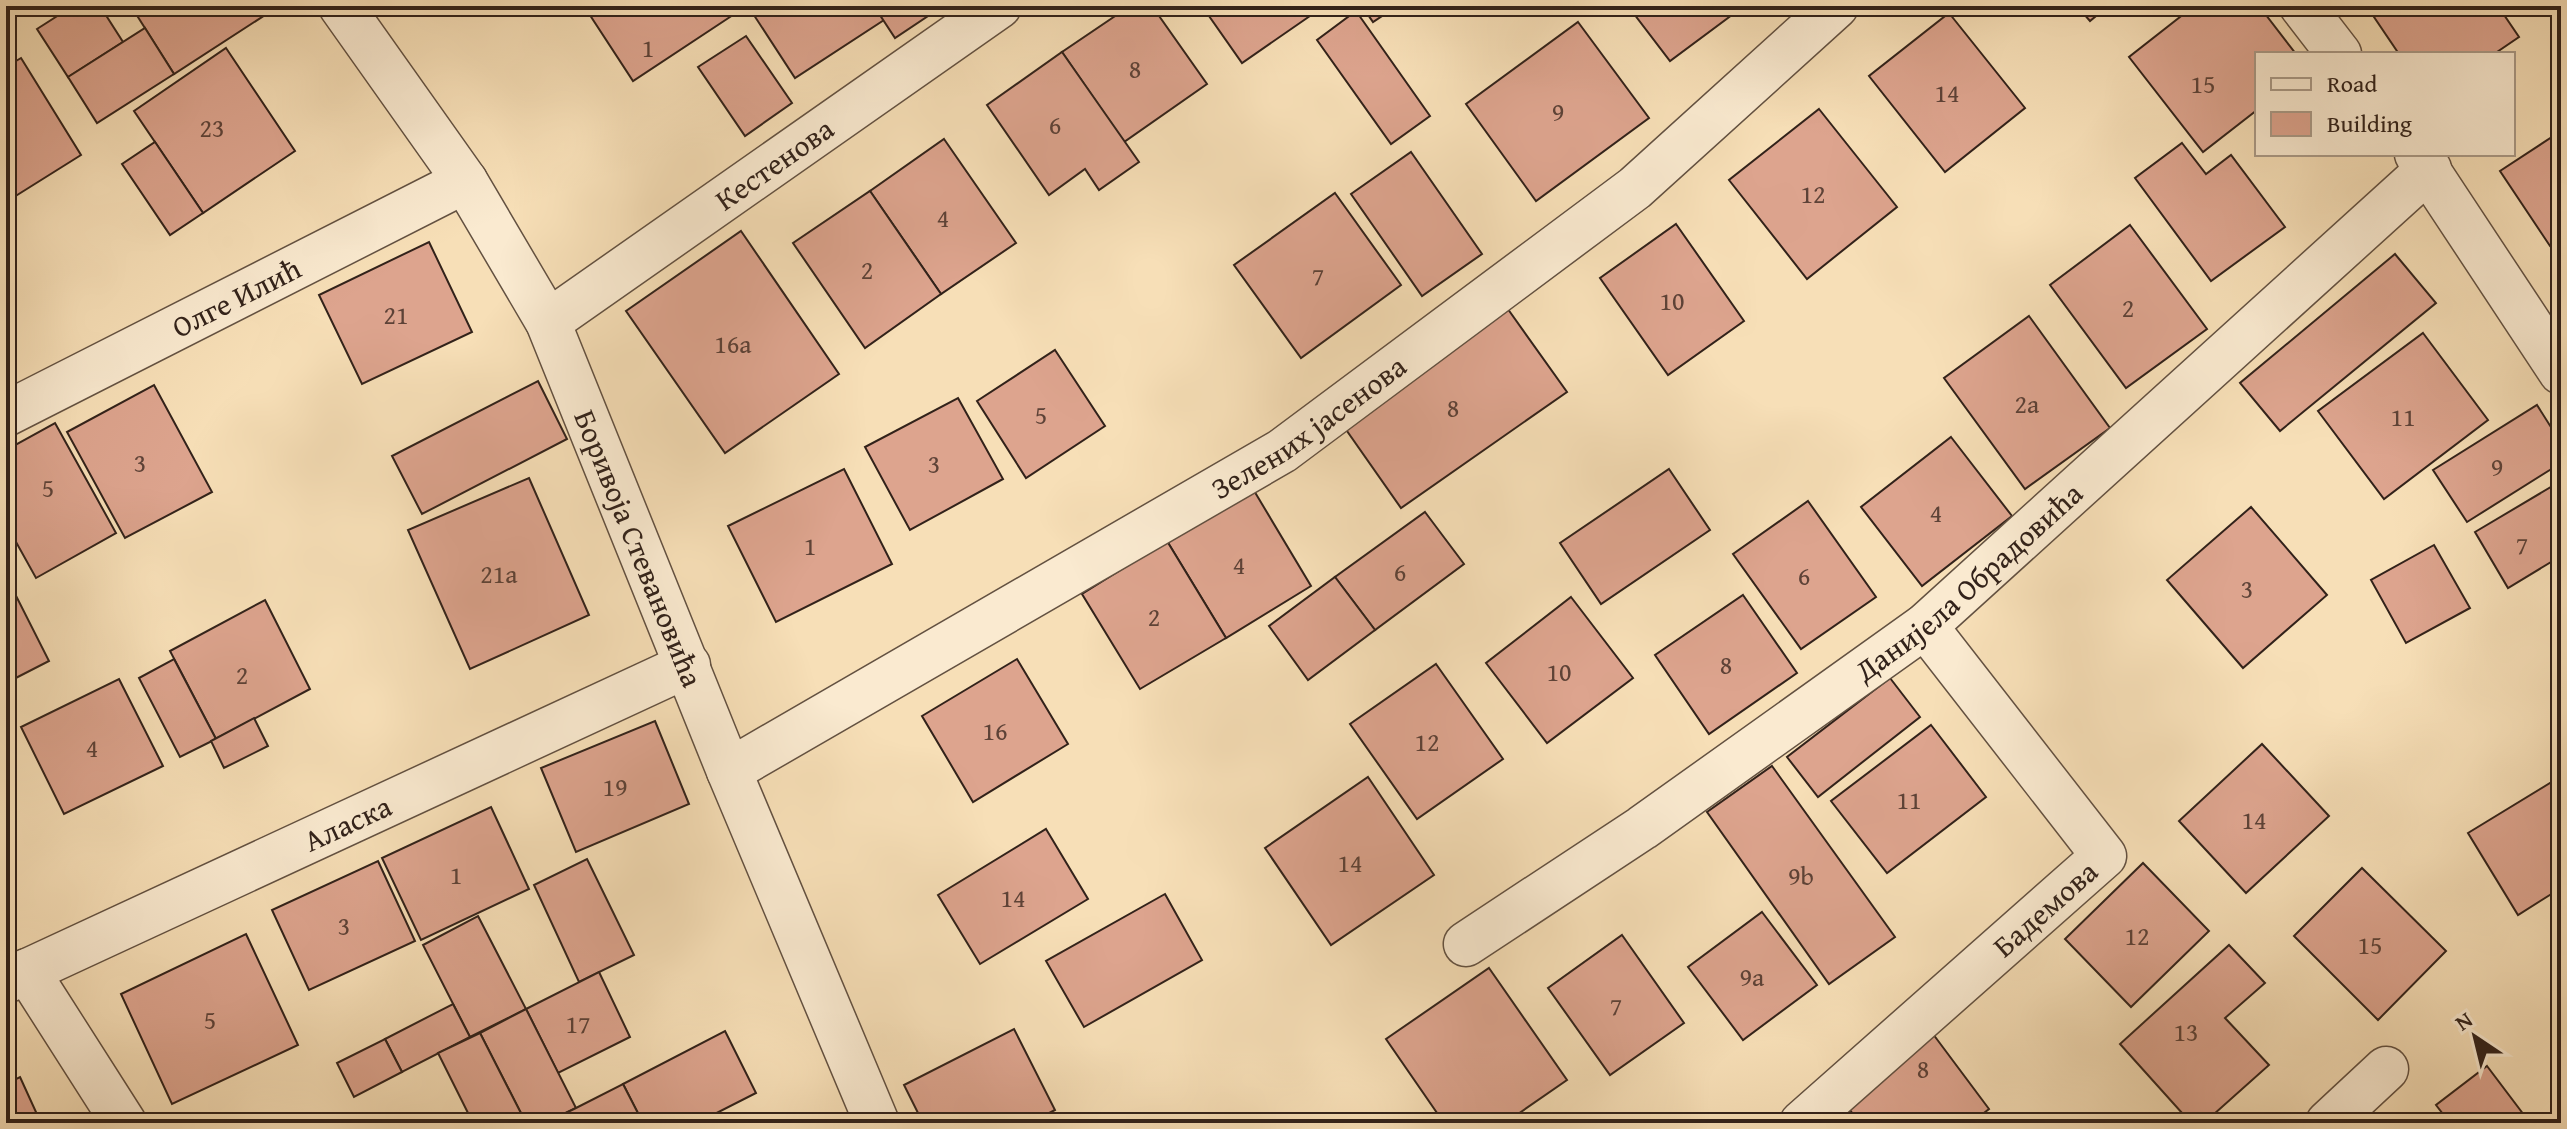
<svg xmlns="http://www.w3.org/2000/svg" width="2567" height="1129" viewBox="0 0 2567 1129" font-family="'Gentium Book Plus',serif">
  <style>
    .building { fill: #dda48e; stroke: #32221a; stroke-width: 2 }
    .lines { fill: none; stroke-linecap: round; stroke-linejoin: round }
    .minor-casing { stroke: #635141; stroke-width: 47 }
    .minor { stroke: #faead0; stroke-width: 44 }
    .labels { text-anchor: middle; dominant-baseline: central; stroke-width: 8; stroke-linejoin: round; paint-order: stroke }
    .number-label { font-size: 26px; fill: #5d4237 }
    .street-label { font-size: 30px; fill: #32221a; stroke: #faead0 }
  </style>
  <rect width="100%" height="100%" fill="#f7dfb7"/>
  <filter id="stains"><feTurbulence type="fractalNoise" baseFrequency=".0025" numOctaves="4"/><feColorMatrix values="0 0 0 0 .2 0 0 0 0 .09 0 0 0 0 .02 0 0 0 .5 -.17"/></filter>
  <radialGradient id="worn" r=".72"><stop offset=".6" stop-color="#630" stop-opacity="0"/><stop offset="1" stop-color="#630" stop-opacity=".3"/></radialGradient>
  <g class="building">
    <polygon points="73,6 100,6 123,42 68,77 37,29"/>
    <polygon points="131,6 279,6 174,74"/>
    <polygon points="584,6 732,6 736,13 633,81"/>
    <polygon points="748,6 874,6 884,20 795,78"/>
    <polygon points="874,6 943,6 895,38"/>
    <polygon points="1130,6 1152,6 1207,84 1124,142 1062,52"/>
    <polygon points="1202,6 1318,6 1320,9 1242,63"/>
    <polygon points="1362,6 1397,6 1373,22"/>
    <polygon points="1628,6 1744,6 1670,61"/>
    <polygon points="2077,6 2108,6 2090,21"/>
    <polygon points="2194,6 2259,6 2296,54 2257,54 2257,110 2203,152 2129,57"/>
    <polygon points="2390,6 2498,6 2519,37 2494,54 2399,54 2374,17"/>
    <polygon points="1356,11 1430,116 1391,144 1317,40"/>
    <polygon points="1949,13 2025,108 1945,172 1869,76"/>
    <polygon points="1578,22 1649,118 1536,201 1466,104"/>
    <polygon points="145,28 174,74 97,123 68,77"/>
    <polygon points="746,36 792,103 745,136 698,67"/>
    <polygon points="226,48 295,151 203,213 134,111"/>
    <polygon points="1062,52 1139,162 1099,190 1085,169 1049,195 987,105"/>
    <polygon points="21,58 81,155 6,202 6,67"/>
    <polygon points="1819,109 1897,207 1807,279 1729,180"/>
    <polygon points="2561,131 2561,239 2550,246 2500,171"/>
    <polygon points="944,139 1016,243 941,294 870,191"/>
    <polygon points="155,142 203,213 170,235 122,164"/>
    <polygon points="2182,143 2206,174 2231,155 2285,227 2211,281 2135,178"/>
    <polygon points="1411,152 1482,254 1422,296 1351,194"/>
    <polygon points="870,191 941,294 865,348 793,243"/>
    <polygon points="1335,193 1401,285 1301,358 1234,265"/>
    <polygon points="1676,224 1744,321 1668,375 1600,278"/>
    <polygon points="2130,225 2207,329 2126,388 2050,285"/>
    <polygon points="741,231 839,374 725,453 626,311"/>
    <polygon points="429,242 472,332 362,384 319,295"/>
    <polygon points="2395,254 2436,303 2280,431 2240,383"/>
    <polygon points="1505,305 1567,392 1401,508 1340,421"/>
    <polygon points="2029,316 2110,428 2025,489 1944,378"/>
    <polygon points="2423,333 2488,420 2384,499 2318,411"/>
    <polygon points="1055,350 1105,426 1026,478 977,401"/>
    <polygon points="538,381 567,439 422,514 392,456"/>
    <polygon points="154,385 212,492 125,538 67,432"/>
    <polygon points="958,398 1003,479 910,530 865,447"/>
    <polygon points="2537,405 2561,443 2561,463 2467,522 2433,470"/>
    <polygon points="55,423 116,533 36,578 6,524 6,450"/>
    <polygon points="1951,437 2012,516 1922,586 1861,507"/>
    <polygon points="844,469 892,564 776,622 728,526"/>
    <polygon points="1669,469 1710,530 1601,604 1560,543"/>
    <polygon points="529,478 589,615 470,669 408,530"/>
    <polygon points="2561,481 2561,556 2508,588 2475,532"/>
    <polygon points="1253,489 1311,586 1226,638 1167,541"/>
    <polygon points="1808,501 1876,597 1801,649 1733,554"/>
    <polygon points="2251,507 2327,595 2243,668 2167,580"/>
    <polygon points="1425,512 1464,564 1375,630 1335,577"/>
    <polygon points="1167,541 1226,638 1140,689 1082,594"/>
    <polygon points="2434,545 2470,608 2406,643 2371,580"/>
    <polygon points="6,576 49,661 6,683"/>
    <polygon points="1335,577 1375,630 1308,680 1269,626"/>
    <polygon points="1743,595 1797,673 1709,734 1655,655"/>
    <polygon points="1571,597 1633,678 1547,743 1486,663"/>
    <polygon points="265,600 310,689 216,739 170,651"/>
    <polygon points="174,659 216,739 180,757 139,678"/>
    <polygon points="1017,659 1068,744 973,802 922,716"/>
    <polygon points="1436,664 1503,759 1417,819 1350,724"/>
    <polygon points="1890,678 1920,717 1818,797 1787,757"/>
    <polygon points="119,679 163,766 64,814 21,727"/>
    <polygon points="254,718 268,746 224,768 211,741"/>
    <polygon points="655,721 689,804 576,852 541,768"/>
    <polygon points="1931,725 1986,797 1887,873 1831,801"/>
    <polygon points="2262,744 2329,816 2246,893 2179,821"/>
    <polygon points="1772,766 1895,937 1829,984 1707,812"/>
    <polygon points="1368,777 1434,875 1331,945 1265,848"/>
    <polygon points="2555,780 2561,791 2561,833 2553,838 2561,850 2561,888 2518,915 2468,833"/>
    <polygon points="491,807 529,889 421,940 382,858"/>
    <polygon points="1046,829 1088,899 980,964 938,895"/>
    <polygon points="587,859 634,955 579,982 534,885"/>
    <polygon points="378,861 415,941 309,990 272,910"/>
    <polygon points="2143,863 2209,931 2131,1007 2065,939"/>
    <polygon points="2362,868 2446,951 2378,1020 2294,936"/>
    <polygon points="1165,894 1202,960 1084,1027 1046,961"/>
    <polygon points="1762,912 1817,985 1743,1040 1688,967"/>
    <polygon points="478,916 526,1009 470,1037 423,945"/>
    <polygon points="246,934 298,1045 172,1104 121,994"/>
    <polygon points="1622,935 1684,1023 1610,1075 1548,988"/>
    <polygon points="2229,945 2265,983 2225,1018 2269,1065 2204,1123 2191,1123 2120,1044"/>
    <polygon points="1489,968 1567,1080 1505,1123 1444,1123 1386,1039"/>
    <polygon points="599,972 630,1037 558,1073 526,1009"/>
    <polygon points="453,1004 470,1037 402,1072 385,1039"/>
    <polygon points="526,1009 576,1108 545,1123 526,1123 480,1033"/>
    <polygon points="1014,1029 1055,1110 1030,1123 923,1123 904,1085"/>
    <polygon points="725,1031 756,1093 697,1123 643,1123 623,1084"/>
    <polygon points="480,1033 526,1123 473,1123 438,1053"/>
    <polygon points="1933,1034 1989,1109 1971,1123 1860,1123 1843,1101"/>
    <polygon points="385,1039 402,1072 354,1097 337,1063"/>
    <polygon points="2487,1066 2530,1123 2450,1123 2436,1105"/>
    <polygon points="2561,1076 2561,1098 2552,1081"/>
    <polygon points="20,1077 41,1123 6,1123 6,1084"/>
    <polygon points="623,1084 643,1123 545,1123 576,1108"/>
  </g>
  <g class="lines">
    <g class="minor-casing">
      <g id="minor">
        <path id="s1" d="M 341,6 L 465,181 L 548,322 L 729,771 L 877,1123"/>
        <polyline points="2302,6 2339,54"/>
        <polyline points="2417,154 2561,372"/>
        <path id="s2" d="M 548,322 L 999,6"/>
        <path id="s3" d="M 6,414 L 465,181"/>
        <path id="s4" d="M 729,771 L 1282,451 L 1635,188 L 1836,6"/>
        <path id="s5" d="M 1466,944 L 1642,828 L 1925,626 L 2429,169"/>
        <polyline points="27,971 124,1123"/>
        <path id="s6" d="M 6,981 L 688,665"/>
        <path id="s7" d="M 1802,1123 L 2104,856 L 1925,626"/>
        <polyline points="2328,1123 2386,1069"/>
      </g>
    </g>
    <use href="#minor" class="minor"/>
  </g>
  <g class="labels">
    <g class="number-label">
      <text x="648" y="47">1</text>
      <text x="1135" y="68">8</text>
      <text x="2203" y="83">15</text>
      <text x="1947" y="92">14</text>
      <text x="1558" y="111">9</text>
      <text x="1055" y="124">6</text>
      <text x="212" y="127">23</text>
      <text x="1813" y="193">12</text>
      <text x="943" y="217">4</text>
      <text x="867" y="269">2</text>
      <text x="1318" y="275">7</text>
      <text x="1672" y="300">10</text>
      <text x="2128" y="307">2</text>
      <text x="396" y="314">21</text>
      <text x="733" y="343">16a</text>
      <text x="2027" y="403">2a</text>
      <text x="1453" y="407">8</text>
      <text x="1041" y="414">5</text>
      <text x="2403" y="416">11</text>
      <text x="140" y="462">3</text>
      <text x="934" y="463">3</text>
      <text x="2497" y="466">9</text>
      <text x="48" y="487">5</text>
      <text x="1936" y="512">4</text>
      <text x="2522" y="544">7</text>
      <text x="810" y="545">1</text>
      <text x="1239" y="564">4</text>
      <text x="1400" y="571">6</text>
      <text x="499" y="573">21a</text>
      <text x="1804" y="575">6</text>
      <text x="2247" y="588">3</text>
      <text x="1154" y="616">2</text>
      <text x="1726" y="664">8</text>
      <text x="1559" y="671">10</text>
      <text x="242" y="674">2</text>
      <text x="995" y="730">16</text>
      <text x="1427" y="741">12</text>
      <text x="92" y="747">4</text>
      <text x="615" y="786">19</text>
      <text x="1909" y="799">11</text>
      <text x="2254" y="819">14</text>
      <text x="1350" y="862">14</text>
      <text x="456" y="874">1</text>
      <text x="1801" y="875">9b</text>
      <text x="1013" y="897">14</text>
      <text x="344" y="925">3</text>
      <text x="2137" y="935">12</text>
      <text x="2370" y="944">15</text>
      <text x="1752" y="976">9a</text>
      <text x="1616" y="1005">7</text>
      <text x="210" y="1019">5</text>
      <text x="578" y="1023">17</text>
      <text x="2186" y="1031">13</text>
      <text x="1923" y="1068">8</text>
    </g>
    <g class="street-label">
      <text stroke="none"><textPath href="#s2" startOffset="276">Кестенова</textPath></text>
      <text stroke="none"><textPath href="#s3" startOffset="258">Олге Илић</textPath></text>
      <text stroke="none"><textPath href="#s4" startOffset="674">Зелених јасенова</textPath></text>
      <text stroke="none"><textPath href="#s1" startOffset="622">Боривоја Стевановића</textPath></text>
      <text stroke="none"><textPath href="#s5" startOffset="620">Данијела Обрадовића</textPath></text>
      <text stroke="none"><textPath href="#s6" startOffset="376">Аласка</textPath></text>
      <text stroke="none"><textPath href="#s7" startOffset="324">Бадемова</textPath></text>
    </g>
  </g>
  <rect width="2567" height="1129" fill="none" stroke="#f7dfb7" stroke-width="32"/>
  <rect x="8" y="8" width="2551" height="1113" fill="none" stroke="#32221a" stroke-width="4"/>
  <rect x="16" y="16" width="2535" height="1097" fill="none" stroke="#32221a" stroke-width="2"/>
  <rect x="2255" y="52" width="260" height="104" fill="#faead0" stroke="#aa9a87" stroke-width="2"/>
  <rect x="2271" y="78" width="40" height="12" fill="#faead0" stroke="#aa9a87" stroke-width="2"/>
  <text x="2327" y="92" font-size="24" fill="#32221a">Road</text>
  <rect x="2271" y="112" width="40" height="24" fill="#dda48e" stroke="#aa9a87" stroke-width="2"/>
  <text x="2327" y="132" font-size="24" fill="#32221a">Building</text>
  <g transform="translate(2475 1037) rotate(325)" stroke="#faead0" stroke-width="6" paint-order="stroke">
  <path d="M0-6L14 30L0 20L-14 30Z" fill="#32221a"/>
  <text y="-12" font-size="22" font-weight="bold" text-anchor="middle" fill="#32221a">N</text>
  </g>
  <rect width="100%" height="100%" filter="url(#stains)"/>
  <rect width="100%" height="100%" fill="url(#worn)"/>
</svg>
